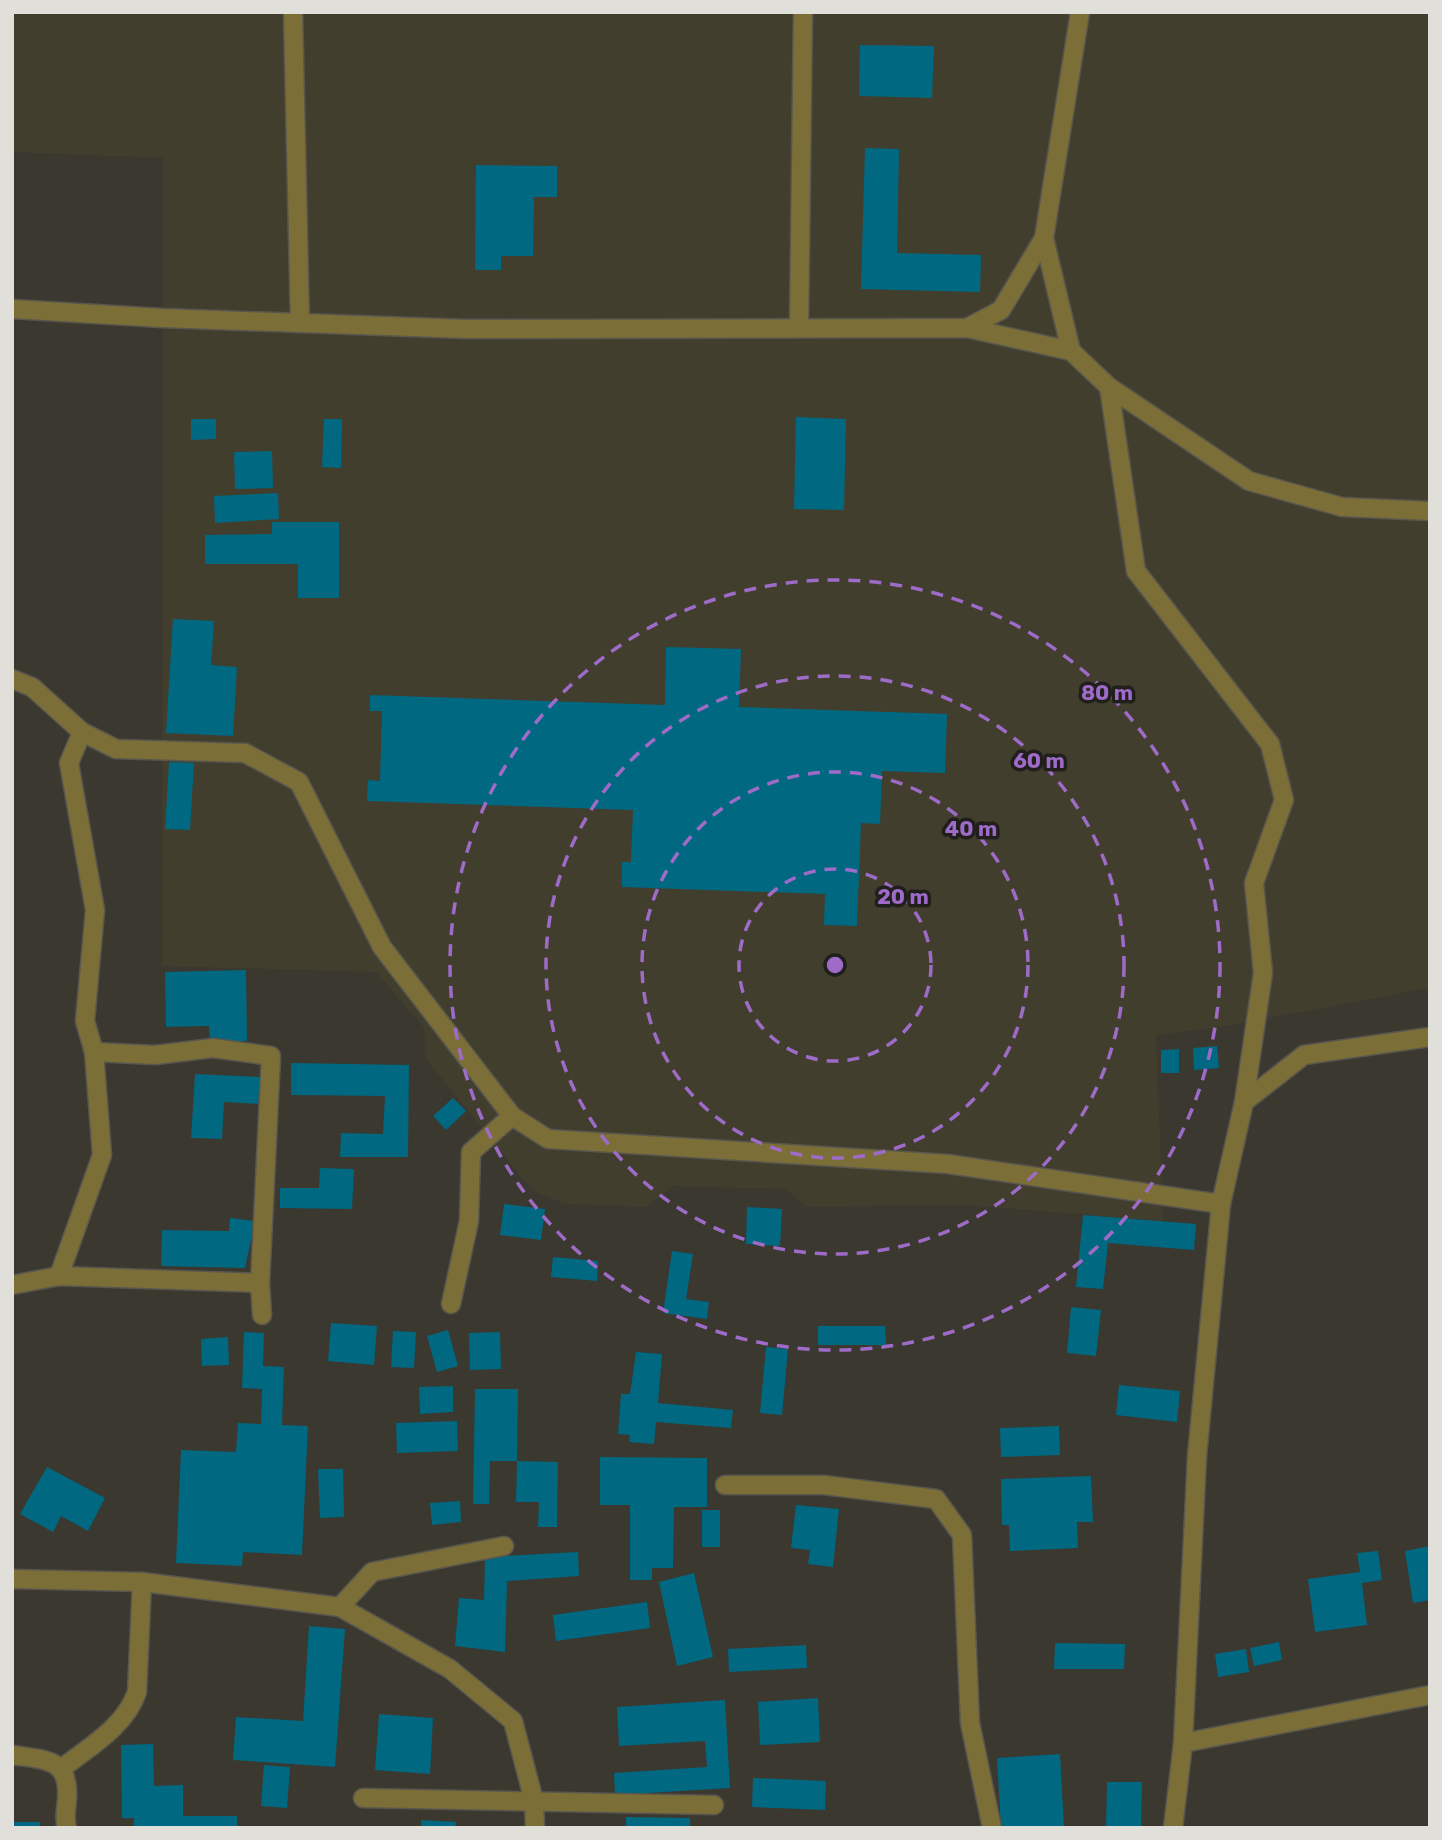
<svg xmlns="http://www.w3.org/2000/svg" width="1442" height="1840" viewBox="0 0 1442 1840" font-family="Rubik,sans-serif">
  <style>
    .built { fill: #423e2e }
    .building { fill: #006880 }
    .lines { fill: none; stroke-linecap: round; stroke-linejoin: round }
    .minor-casing { stroke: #58564e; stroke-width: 21 }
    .minor { stroke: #7b6e37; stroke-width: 18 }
    .ring { fill: none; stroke: #9e6bc8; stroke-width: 3.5; stroke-dasharray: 12 9 }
    .centre { fill: #9e6bc8; stroke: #201f1b; stroke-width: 3.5 }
    .ring-label { font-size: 21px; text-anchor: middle; font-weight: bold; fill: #9e6bc8; stroke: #201f1b; stroke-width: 7; stroke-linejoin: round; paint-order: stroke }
  </style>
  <rect width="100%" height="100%" fill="#3a382f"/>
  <polygon class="built" points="12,12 1430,12 1430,988 1220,1027 1156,1035 1163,1221 965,1205 805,1207 786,1189 672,1186 647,1207 565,1204 533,1191 426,1059 424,1028 376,972 162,966 163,158 12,152"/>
  <g class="building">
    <polygon points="860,45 934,46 932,98 859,96"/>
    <polygon points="865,148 899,149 897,253 981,255 980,292 861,289"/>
    <polygon points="476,165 557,166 557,197 534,197 533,256 501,256 501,270 475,270"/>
    <polygon points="796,417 846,419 844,510 794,509"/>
    <polygon points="191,419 216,419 216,439 191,440"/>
    <polygon points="324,419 342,419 341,468 322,467"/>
    <polygon points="272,451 273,488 235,489 234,452"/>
    <polygon points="278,493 279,519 215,523 214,496"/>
    <polygon points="272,522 339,522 339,598 298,598 298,564 205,564 205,535 272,534"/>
    <polygon points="173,619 214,621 211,665 237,667 233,736 166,733"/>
    <polygon points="666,647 741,649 739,707 947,714 945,773 882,771 880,824 861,823 857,926 824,925 825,894 622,887 622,862 631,862 633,810 367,801 368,780 380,781 382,711 370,711 370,695 665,705"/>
    <polygon points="169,762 194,763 190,830 165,829"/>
    <polygon points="246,970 247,1041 210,1042 209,1026 166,1027 165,972"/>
    <polygon points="1217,1046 1219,1068 1194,1070 1193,1048"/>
    <polygon points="1179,1049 1179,1073 1161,1073 1161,1050"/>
    <polygon points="291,1063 409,1065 408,1157 340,1157 341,1133 383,1134 385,1096 291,1095"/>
    <polygon points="195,1074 261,1077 260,1104 224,1102 222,1139 191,1138"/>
    <polygon points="453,1098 466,1111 446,1130 433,1116"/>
    <polygon points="320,1168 354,1169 352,1209 280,1208 280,1188 319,1188"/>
    <polygon points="504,1204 545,1209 541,1240 500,1235"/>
    <polygon points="747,1207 782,1209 780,1246 746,1244"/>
    <polygon points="1083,1215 1196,1224 1194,1250 1108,1243 1103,1289 1076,1287"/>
    <polygon points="230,1218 255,1221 245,1268 161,1266 162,1230 229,1231"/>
    <polygon points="672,1251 693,1254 686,1299 709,1302 707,1319 663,1313"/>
    <polygon points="553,1257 598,1261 597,1281 551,1277"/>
    <polygon points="1071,1307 1101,1310 1096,1356 1067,1353"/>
    <polygon points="331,1323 377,1326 374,1365 328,1361"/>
    <polygon points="818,1326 885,1326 886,1345 818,1345"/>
    <polygon points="448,1330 458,1366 437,1372 427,1336"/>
    <polygon points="393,1331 416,1332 414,1368 391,1367"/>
    <polygon points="244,1332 264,1333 263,1366 284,1367 282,1425 308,1426 302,1555 243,1552 242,1566 176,1563 181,1450 236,1452 238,1423 261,1424 262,1389 242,1388"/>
    <polygon points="500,1332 501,1369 470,1370 469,1333"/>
    <polygon points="228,1337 229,1365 202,1366 201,1339"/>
    <polygon points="766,1347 788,1349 782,1415 760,1413"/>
    <polygon points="636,1352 662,1354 658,1403 733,1410 731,1428 656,1422 654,1444 629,1442 630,1435 618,1434 621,1394 630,1394"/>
    <polygon points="1119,1385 1180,1391 1177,1422 1116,1415"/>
    <polygon points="453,1386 453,1412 420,1414 419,1387"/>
    <polygon points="475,1389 518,1389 517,1461 558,1462 557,1527 538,1527 539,1502 516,1502 517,1461 490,1461 489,1504 473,1504"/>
    <polygon points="457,1421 458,1451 397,1453 396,1423"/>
    <polygon points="1059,1426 1060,1455 1001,1457 1000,1428"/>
    <polygon points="600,1457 707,1458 707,1507 674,1507 673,1568 652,1568 652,1580 630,1580 630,1505 600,1505"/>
    <polygon points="47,1467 105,1498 88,1531 61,1516 53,1532 20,1514"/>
    <polygon points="318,1469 343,1469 344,1517 320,1518"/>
    <polygon points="1091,1476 1093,1522 1077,1522 1078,1548 1010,1551 1009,1525 1002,1525 1001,1479"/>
    <polygon points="460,1501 461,1522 432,1525 430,1503"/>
    <polygon points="796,1505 839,1509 833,1567 808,1564 810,1550 791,1548"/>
    <rect x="702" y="1510" width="18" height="37"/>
    <polygon points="1430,1546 1430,1600 1413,1603 1405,1551"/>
    <polygon points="1378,1551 1382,1580 1362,1583 1367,1625 1315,1632 1308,1579 1360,1572 1357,1553"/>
    <polygon points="578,1552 579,1576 507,1581 505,1652 455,1646 459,1598 484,1600 485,1557"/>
    <polygon points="694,1573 713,1657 677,1666 659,1582"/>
    <polygon points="647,1602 650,1628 556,1641 553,1615"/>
    <polygon points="309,1626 345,1629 335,1767 233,1760 236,1717 303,1721"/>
    <polygon points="1279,1642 1282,1660 1254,1666 1250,1648"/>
    <polygon points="1055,1643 1125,1644 1124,1669 1054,1669"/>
    <polygon points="806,1645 807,1668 729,1672 728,1649"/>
    <polygon points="1246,1649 1249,1672 1218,1677 1215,1654"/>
    <polygon points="818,1698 820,1742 760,1745 758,1702"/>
    <polygon points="725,1700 730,1788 615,1795 614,1773 707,1767 705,1741 619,1746 617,1707"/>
    <polygon points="379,1714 433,1718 430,1774 375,1770"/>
    <polygon points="153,1744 154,1786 183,1785 183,1816 237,1816 237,1828 134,1828 134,1818 122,1818 121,1745"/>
    <polygon points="1060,1754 1064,1828 1001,1828 997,1758"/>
    <polygon points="264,1765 290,1767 287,1808 261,1806"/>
    <polygon points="753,1778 826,1781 825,1810 752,1807"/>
    <polygon points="1107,1782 1142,1782 1141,1828 1106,1828"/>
    <polygon points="626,1817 690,1818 690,1828 626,1828"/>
    <polygon points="421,1820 456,1822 455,1828 421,1828"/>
    <rect x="12" y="1822" width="28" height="6"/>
  </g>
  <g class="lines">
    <g class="minor-casing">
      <g id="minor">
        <polyline points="293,12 300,323"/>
        <polyline points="12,309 162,318 466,329 967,328 1071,351 1109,387 1136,571 1270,744 1284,800 1254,883 1263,973 1244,1102 1221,1204 1197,1456 1183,1743 1173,1828"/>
        <polyline points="799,328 803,12"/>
        <polyline points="967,328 1001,310 1044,238"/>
        <polyline points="1071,351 1044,238 1080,12"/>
        <polyline points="1109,387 1249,481 1342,507 1430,511"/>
        <polyline points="12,679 32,687 82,732 116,749 245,753 299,782 382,947 512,1116 548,1139 948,1164 1221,1204"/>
        <polyline points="94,1052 155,1055 213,1048 271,1056 260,1283 262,1315"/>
        <polyline points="1244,1102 1304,1055 1430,1037"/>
        <polyline points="59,1276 102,1155 94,1052 85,1021 95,910 69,763 82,732"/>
        <polyline points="12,1285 59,1276 260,1283"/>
        <polyline points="451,1304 469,1221 471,1152 512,1116"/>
        <polyline points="725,1485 824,1485 936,1499 962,1535 970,1723 992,1828"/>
        <polyline points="12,1579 142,1582 340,1607 450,1669 513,1721 534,1801 535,1828"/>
        <polyline points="340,1607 372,1572 504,1546"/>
        <polyline points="1183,1743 1430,1695"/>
        <path d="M 12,1755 C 46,1760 70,1758 67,1800 C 66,1810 64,1819 67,1828"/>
        <path d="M 61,1769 C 89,1747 125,1727 137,1692 L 142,1582"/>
        <polyline points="363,1798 714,1805"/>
      </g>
    </g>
    <use href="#minor" class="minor"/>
  </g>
  <g class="ring">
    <circle cx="835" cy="965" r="96"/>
    <circle cx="835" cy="965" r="193"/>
    <circle cx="835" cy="965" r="289"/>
    <circle cx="835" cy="965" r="385"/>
  </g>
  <circle cx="835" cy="965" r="10" class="centre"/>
  <g class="ring-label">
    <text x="1107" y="700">80 m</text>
    <text x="1039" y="768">60 m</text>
    <text x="971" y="836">40 m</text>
    <text x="903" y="904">20 m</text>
  </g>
  <rect width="1442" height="1840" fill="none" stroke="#e0dfd9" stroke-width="28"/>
</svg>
